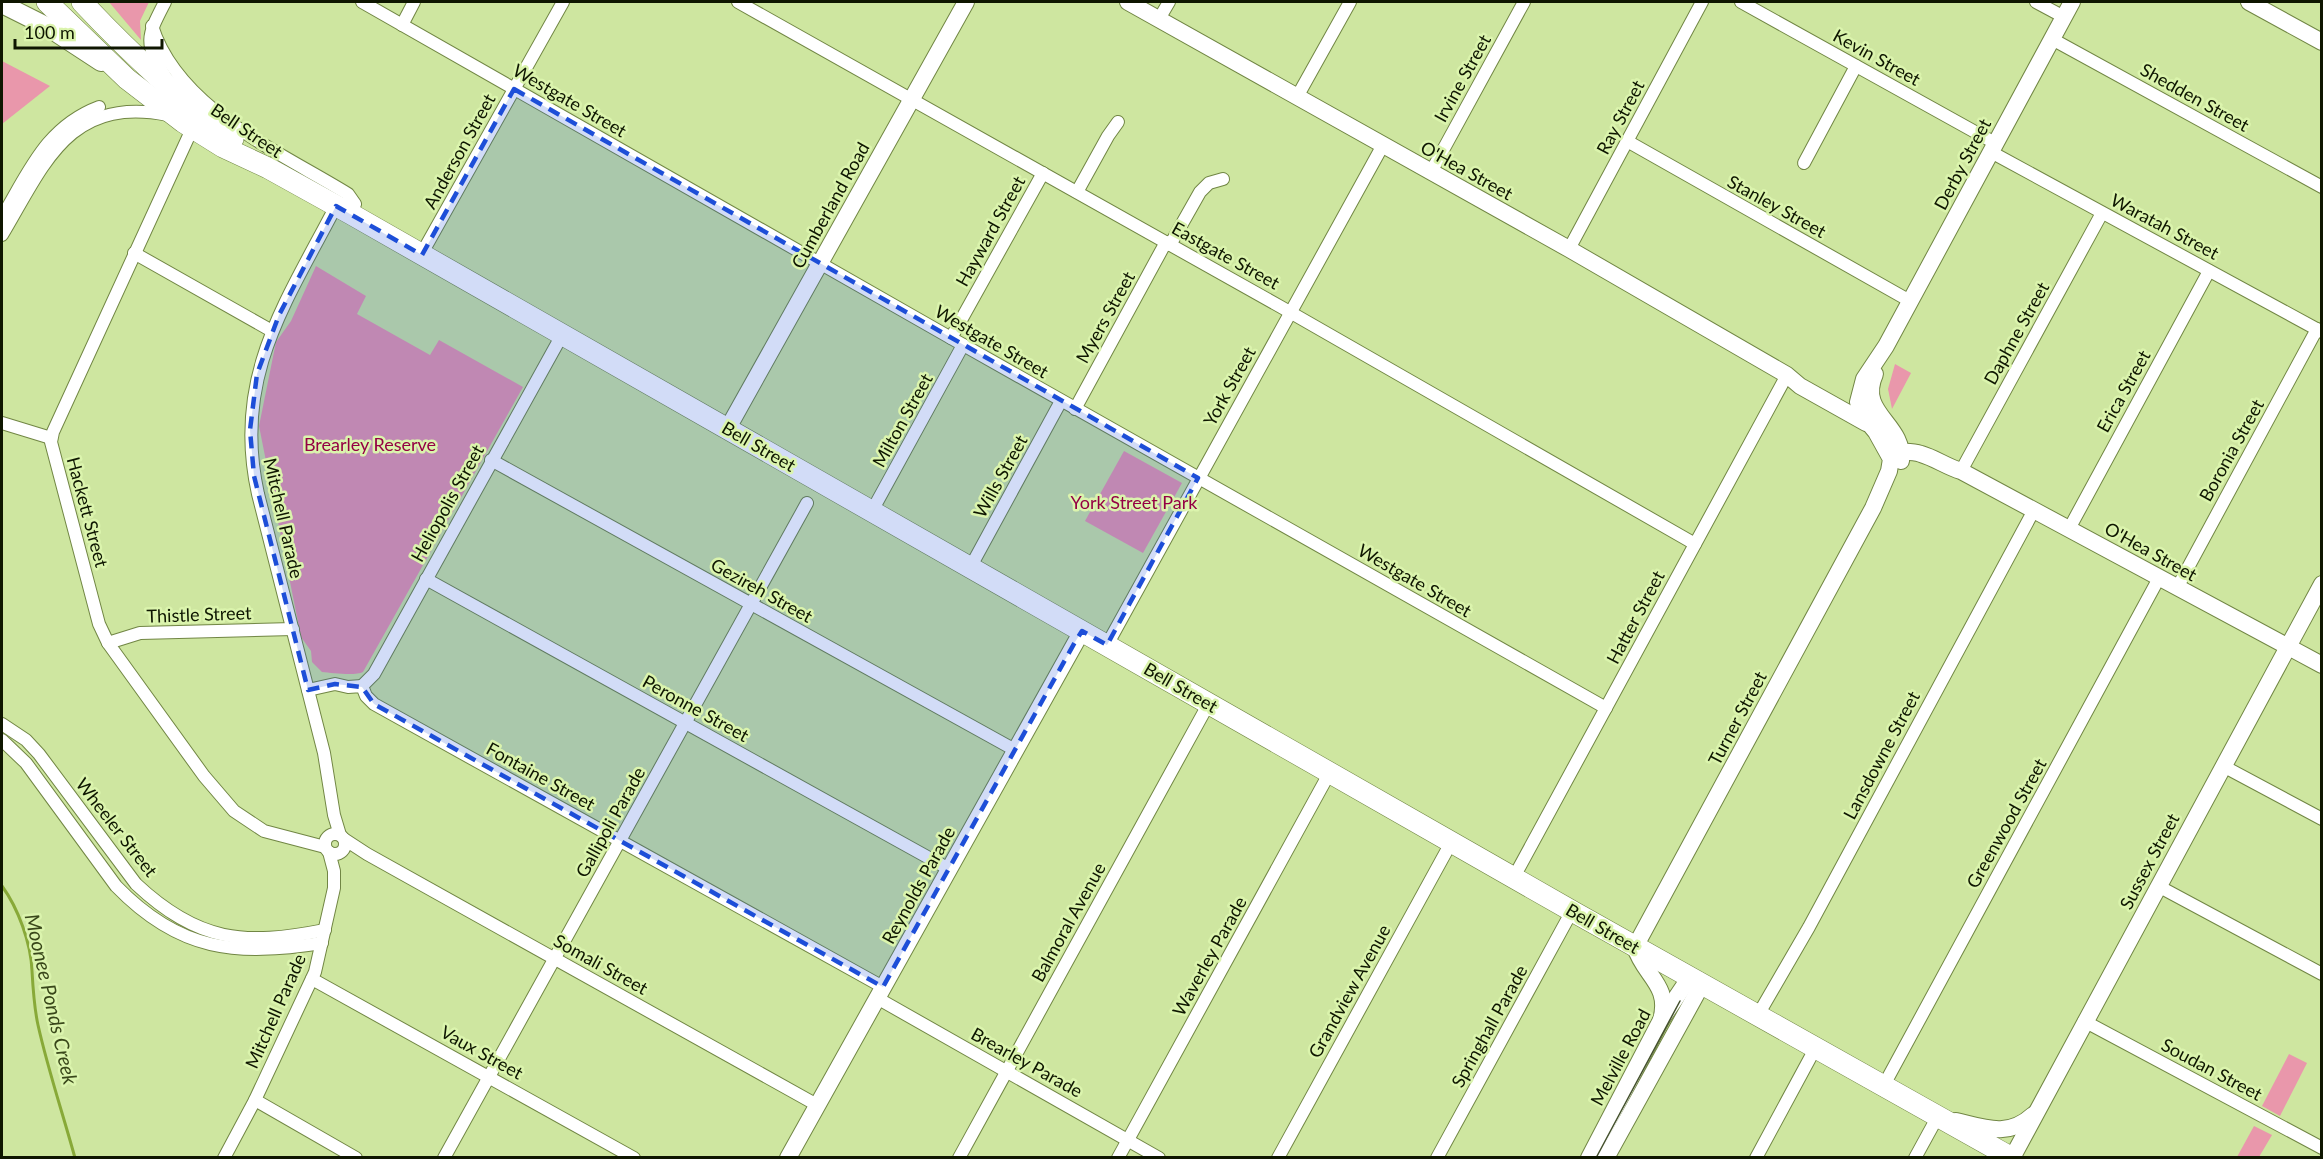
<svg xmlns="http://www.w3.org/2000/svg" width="2323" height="1159" viewBox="0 0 2323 1159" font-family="Lato,sans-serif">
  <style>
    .green { fill: #e997ab }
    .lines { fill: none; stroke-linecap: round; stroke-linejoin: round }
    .stream { stroke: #88a938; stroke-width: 3 }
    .street-casing { stroke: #718644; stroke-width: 14 }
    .secondary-casing { stroke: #718644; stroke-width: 18 }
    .primary-casing { stroke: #718644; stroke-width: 20 }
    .highway-casing { stroke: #718644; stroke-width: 22 }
    .street { stroke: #fff; stroke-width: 12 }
    .secondary { stroke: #fff; stroke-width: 16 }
    .primary { stroke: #fff; stroke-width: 18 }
    .highway { stroke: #fff; stroke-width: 21 }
    .tram { stroke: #44512d; stroke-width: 1.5 }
    .marked { fill: #1d4ed8; fill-opacity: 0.2; stroke: #1d4ed8; stroke-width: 4.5; stroke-dasharray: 12 8; stroke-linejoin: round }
    .labels { text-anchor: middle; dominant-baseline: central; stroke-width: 5; stroke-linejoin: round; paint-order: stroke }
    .street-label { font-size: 18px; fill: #0e1600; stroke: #dbf4ad }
    .park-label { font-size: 18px; fill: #940044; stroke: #dbf4ad }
    .water-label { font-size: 20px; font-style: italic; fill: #39471a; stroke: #dbf4ad }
  </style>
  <rect width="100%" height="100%" fill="#cee6a0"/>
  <g class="green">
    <polygon points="109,2 149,2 140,21 141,40"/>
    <polygon points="2,61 50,86 2,124"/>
    <path d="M 316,266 L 366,296 L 357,314 L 430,355 L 439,340 L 523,387 L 363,672 C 356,676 332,673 322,672 L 312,662 L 311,651 L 301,637 L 259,426 L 276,342 L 291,321 Z"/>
    <polygon points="1895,364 1911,373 1892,409 1888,389"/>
    <polygon points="1124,451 1182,483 1143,553 1085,521"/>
    <polygon points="2289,1054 2307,1063 2280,1116 2262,1106"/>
    <polygon points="2254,1126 2272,1135 2259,1157 2237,1157"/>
  </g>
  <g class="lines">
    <path class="stream" d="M 2,886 C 18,908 31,943 32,971 C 33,989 34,1007 38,1025 C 48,1070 63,1114 75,1158"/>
    <g class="street-casing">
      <g id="street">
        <path d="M 165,2 C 148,35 143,42 165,76"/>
        <polyline points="362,2 951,338 1606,708"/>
        <polyline points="738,2 1281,307 1695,544"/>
        <polyline points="1741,2 1995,143"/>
        <polyline points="2036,2 2064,17"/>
        <polyline points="1159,19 1169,2"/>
        <polyline points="402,25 414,2"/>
        <path d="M 152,26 C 178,109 280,152 348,194 L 355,204 L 351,214"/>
        <polyline points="2052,39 2322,187"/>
        <polyline points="1297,97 1350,2"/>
        <polyline points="192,129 53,432 51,442 99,624 108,643 204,776 234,811 264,831 325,847"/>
        <polyline points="1627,141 1910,301"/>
        <polyline points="1991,152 2322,332"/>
        <polyline points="1804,163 1856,66"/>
        <polyline points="1431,172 1524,2"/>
        <polyline points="1077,192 1108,136 1118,122"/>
        <path d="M 336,206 C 285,304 232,378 258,494 L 324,753 L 334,815 L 340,835"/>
        <path d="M 2,217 C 29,172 46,127 99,107"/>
        <path d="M 2,235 C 44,165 68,95 168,115"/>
        <polyline points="1170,245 1200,192 1209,183 1223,179"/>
        <polyline points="1569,249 1702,2"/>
        <polyline points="134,253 272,331"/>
        <polyline points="421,255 563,2"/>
        <polyline points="951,338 1043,173"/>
        <polyline points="1075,409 1166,242"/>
        <polyline points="2,423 51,438"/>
        <polyline points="491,460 1015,750"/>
        <polyline points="1961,471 2102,213"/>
        <polyline points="872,511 963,345"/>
        <polyline points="2069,529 2209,271"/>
        <polyline points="970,568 1061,401"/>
        <polyline points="426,579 949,869"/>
        <polyline points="2177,588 2317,329"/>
        <polyline points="108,643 140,633 293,629"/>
        <polyline points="1107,645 1383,145"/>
        <polyline points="362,686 374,674 562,335"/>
        <polyline points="308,690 335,684 348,687 362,686 366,696 374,704 883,987"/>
        <path d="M 2,724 L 26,740 L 39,754 L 136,884 C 198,942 244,946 325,930"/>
        <path d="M 2,740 L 26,763 L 116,886 C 180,952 236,956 322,943"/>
        <polyline points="2223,766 2322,819"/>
        <circle cx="335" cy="844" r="10"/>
        <polyline points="344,839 367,854 817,1105"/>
        <polyline points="1514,877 1787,375"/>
        <polyline points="2158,886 2322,974"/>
        <polyline points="312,979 634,1158"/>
        <polyline points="877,998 1159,1158"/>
        <polyline points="1758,1015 1809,927 2034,510"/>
        <polyline points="2084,1021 2322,1148"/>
        <polyline points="1884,1085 2159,578"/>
        <polyline points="255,1100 356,1158"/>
        <polyline points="224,1158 255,1100 315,972 334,888 334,871 329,852"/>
        <polyline points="444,1158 807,503"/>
        <polyline points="959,1158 1209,703"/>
        <polyline points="1118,1158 1330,772"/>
        <polyline points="1278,1158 1452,841"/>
        <polyline points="1437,1158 1572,911"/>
        <polyline points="1756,1158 1816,1047"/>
        <polyline points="1915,1158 1938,1116"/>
      </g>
    </g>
    <g class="secondary-casing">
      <g id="secondary">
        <polyline points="1128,2 1569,249 1787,375 1800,386 1866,423"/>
        <polyline points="2249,2 2322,42"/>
        <path d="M 1875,374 C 1857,414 1905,423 1901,461"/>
        <polyline points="728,428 966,2"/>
        <path d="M 1884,445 C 1898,456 1905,449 1921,454 C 1935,458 1947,467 1961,471 L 2322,665"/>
        <path d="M 1661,1020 C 1671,985 1644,976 1635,947 L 1873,508 L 1889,471 L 1891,459 L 1876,432 L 1862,415 L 1858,402 L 1864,379 L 1886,346 L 2072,2"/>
        <path d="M 1956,1121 C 1985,1128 2008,1138 2033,1115"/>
        <polyline points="788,1158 1082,631"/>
        <polyline points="1589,1158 1661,1020 1690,977"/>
        <polyline points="1606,1158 1702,984"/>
        <polyline points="2012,1158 2322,584"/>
      </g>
    </g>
    <g class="primary-casing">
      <polyline id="primary" points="2,4 46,26 101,62"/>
    </g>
    <g class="highway-casing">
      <g id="highway">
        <polyline points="47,2 127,79 183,122 223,147 268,168 351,214 1572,911 2012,1158"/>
        <path d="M 82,2 C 129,52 178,98 233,139"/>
      </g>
    </g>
    <use href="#street" class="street"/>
    <use href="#secondary" class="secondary"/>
    <use href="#primary" class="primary"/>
    <use href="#highway" class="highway"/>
    <polyline class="tram" points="1596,1158 1680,1001"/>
  </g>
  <path class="marked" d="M 514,89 L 1198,478 L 1107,645 L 1082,631 L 1075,642 L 883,987 L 374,704 L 362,687 L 335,684 L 308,690 L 254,476 L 250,430 L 257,374 L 279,315 L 336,206 L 422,255 Z"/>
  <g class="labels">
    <g class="street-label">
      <text transform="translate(1877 57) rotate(29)">Kevin Street</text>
      <text transform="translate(1462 78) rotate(-61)">Irvine Street</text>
      <text transform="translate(2195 97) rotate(29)">Shedden Street</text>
      <text transform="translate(570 100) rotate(30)">Westgate Street</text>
      <text transform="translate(1620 117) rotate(-62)">Ray Street</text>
      <text transform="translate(247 130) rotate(34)">Bell Street</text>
      <text transform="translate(459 151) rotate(-61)">Anderson Street</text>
      <text transform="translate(1962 164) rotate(-62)">Derby Street</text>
      <text transform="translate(1467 170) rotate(29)">O'Hea Street</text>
      <text transform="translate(830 205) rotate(-61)">Cumberland Road</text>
      <text transform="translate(1777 206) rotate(29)">Stanley Street</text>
      <text transform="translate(2165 226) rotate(28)">Waratah Street</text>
      <text transform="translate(990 231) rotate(-61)">Hayward Street</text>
      <text transform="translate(1226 255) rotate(29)">Eastgate Street</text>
      <text transform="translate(1105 317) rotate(-61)">Myers Street</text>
      <text transform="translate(2016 333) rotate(-61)">Daphne Street</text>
      <text transform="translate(992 341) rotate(30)">Westgate Street</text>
      <text transform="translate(1229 386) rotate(-61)">York Street</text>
      <text transform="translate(2123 391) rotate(-61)">Erica Street</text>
      <text transform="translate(902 420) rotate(-61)">Milton Street</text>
      <text transform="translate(759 446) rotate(30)">Bell Street</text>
      <text transform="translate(2231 450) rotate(-61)">Boronia Street</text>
      <text transform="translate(1000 476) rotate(-61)">Wills Street</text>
      <text transform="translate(447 503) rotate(-61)">Heliopolis Street</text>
      <text transform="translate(88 512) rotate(75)">Hackett Street</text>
      <text transform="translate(284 518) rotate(77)">Mitchell Parade</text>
      <text transform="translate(2151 551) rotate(29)">O'Hea Street</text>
      <text transform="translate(1415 580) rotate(30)">Westgate Street</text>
      <text transform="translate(762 590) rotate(29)">Gezireh Street</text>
      <text transform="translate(199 614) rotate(-2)">Thistle Street</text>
      <text transform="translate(1635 617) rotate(-62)">Hatter Street</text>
      <text transform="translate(1181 687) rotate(30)">Bell Street</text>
      <text transform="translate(696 708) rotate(29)">Peronne Street</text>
      <text transform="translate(1737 718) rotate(-62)">Turner Street</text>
      <text transform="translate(1881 755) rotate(-62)">Lansdowne Street</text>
      <text transform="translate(541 776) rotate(29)">Fontaine Street</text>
      <text transform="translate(610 822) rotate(-61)">Gallipoli Parade</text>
      <text transform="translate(2006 823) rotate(-61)">Greenwood Street</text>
      <text transform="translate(117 827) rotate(52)">Wheeler Street</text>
      <text transform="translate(2149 861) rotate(-62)">Sussex Street</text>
      <text transform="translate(918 885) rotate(-61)">Reynolds Parade</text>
      <text transform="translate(1068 922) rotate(-61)">Balmoral Avenue</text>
      <text transform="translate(1603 928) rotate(30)">Bell Street</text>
      <text transform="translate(1209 956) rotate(-61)">Waverley Parade</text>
      <text transform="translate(601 964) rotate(29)">Somali Street</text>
      <text transform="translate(1349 991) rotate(-61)">Grandview Avenue</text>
      <text transform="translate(275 1011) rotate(-66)">Mitchell Parade</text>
      <text transform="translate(1489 1026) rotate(-61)">Springhall Parade</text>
      <text transform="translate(482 1052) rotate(29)">Vaux Street</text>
      <text transform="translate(1620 1057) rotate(-62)">Melville Road</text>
      <text transform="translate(1027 1062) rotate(29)">Brearley Parade</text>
      <text transform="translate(2212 1069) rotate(28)">Soudan Street</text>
    </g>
    <g class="park-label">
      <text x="370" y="444">Brearley Reserve</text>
      <text x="1134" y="502">York Street Park</text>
    </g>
    <g class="water-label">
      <text transform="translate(52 999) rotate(77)">Moonee Ponds Creek</text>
    </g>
  </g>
  <rect width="2323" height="1159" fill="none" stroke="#0e1600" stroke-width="6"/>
  <path d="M15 39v9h147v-9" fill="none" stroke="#0e1600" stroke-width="3"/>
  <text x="24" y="39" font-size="18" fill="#0e1600" stroke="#dbf4ad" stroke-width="4.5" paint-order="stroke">100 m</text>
</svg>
